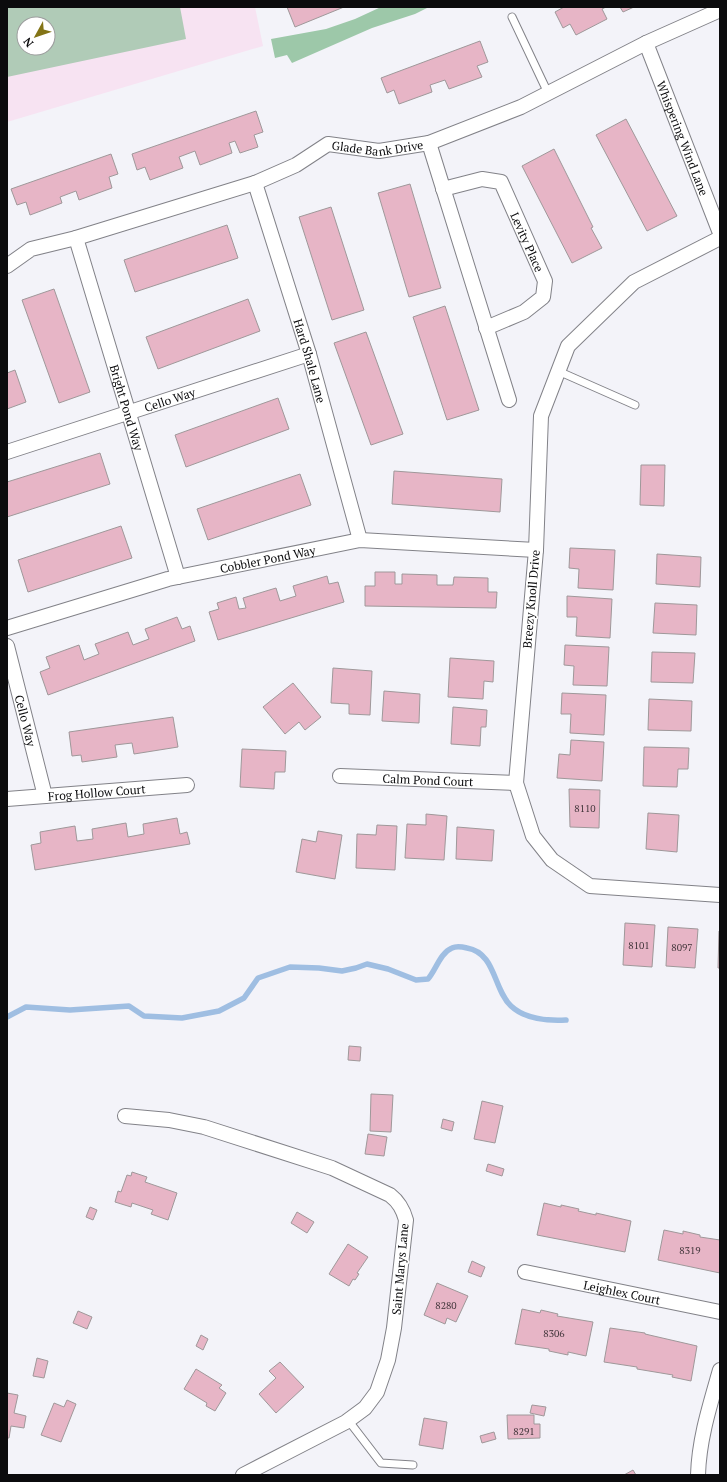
<svg xmlns="http://www.w3.org/2000/svg" width="727" height="1482" viewBox="0 0 727 1482" font-family="'PT Serif',serif">
  <style>
    .education { fill: #f7e3f2; fill-rule: evenodd }
    .green { fill: #b0cbb7; fill-rule: evenodd }
    .forest { fill: #9dc8a9 }
    .lines { fill: none; stroke-linecap: round; stroke-linejoin: round }
    .stream { stroke: #9fbee2; stroke-width: 5.5 }
    .building { fill: #e7b5c6; stroke: #9f989a }
    .service-casing { stroke: #828288; stroke-width: 9 }
    .minor-casing { stroke: #828288; stroke-width: 16 }
    .service { stroke: #fff; stroke-width: 7 }
    .minor { stroke: #fff; stroke-width: 14 }
    .labels { text-anchor: middle; dominant-baseline: central; stroke-width: 3.5; stroke-linejoin: round; paint-order: stroke }
    .number-label { font-size: 10px; fill: #42363b }
    .street-label { font-size: 12px; fill: #0b0b0d; stroke: #fff }
  </style>
  <rect width="100%" height="100%" fill="#f3f3f9"/>
  <path class="education" d="M 7,7 L 255,7 L 263,46 L 7,122 ZM 24,24 L 48,24 L 48,48 L 24,48 Z"/>
  <path class="green" d="M 7,7 L 180,7 L 186,39 L 7,77 ZM 24,24 L 48,24 L 48,48 L 24,48 Z"/>
  <polygon class="forest" points="381,7 429,7 415,14 372,28 292,63 287,55 275,58 271,39 326,29 355,19"/>
  <g class="lines">
    <path class="stream" d="M 7,1017 L 26,1007 L 70,1010 L 129,1006 L 144,1016 L 182,1018 L 219,1011 L 244,998 L 258,978 L 290,967 L 319,968 L 342,971 L 356,968 L 367,964 L 388,969 L 416,980 L 428,979 C 436,970 440,953 452,948 C 456,946 463,947 467,948 C 496,953 493,989 511,1006 C 525,1019 548,1021 566,1020"/>
  </g>
  <g class="building">
    <polygon points="287,7 344,7 295,27"/>
    <polygon points="564,7 606,7 602,9 607,19 576,35 570,24 563,28 555,12"/>
    <polygon points="620,7 634,7 623,12"/>
    <polygon points="480,41 488,62 477,66 482,77 449,89 445,80 430,85 432,92 399,104 394,90 387,93 381,78"/>
    <polygon points="256,111 263,132 254,135 258,147 240,153 235,141 229,143 232,153 200,165 195,151 179,157 183,168 150,180 145,167 137,170 132,154"/>
    <polygon points="626,119 677,216 647,231 596,135"/>
    <polygon points="554,149 593,227 591,228 602,248 572,263 522,166"/>
    <polygon points="111,154 118,174 109,177 112,188 79,200 76,191 60,197 62,203 30,215 26,202 17,205 11,189"/>
    <polygon points="410,184 441,288 409,297 378,193"/>
    <polygon points="331,207 364,310 332,320 299,217"/>
    <polygon points="227,225 238,258 135,292 124,260"/>
    <polygon points="54,289 90,392 59,403 22,300"/>
    <polygon points="248,299 260,331 158,369 146,337"/>
    <polygon points="445,306 479,410 447,420 413,317"/>
    <polygon points="366,332 403,434 371,445 334,343"/>
    <polygon points="15,370 26,402 7,409 7,373"/>
    <polygon points="278,398 289,429 186,467 175,435"/>
    <polygon points="100,453 110,484 7,517 7,482"/>
    <polygon points="641,465 665,465 664,506 640,505"/>
    <polygon points="394,471 502,479 500,512 392,504"/>
    <polygon points="300,474 311,505 208,540 197,509"/>
    <polygon points="121,526 132,558 28,592 18,560"/>
    <polygon points="570,548 615,550 613,590 578,588 579,569 569,568"/>
    <polygon points="657,554 701,557 700,587 656,584"/>
    <polygon points="375,572 395,572 395,584 402,584 402,574 437,575 437,585 453,585 454,577 488,578 488,592 497,592 496,608 365,606 365,586 375,586"/>
    <polygon points="327,576 329,584 338,582 344,602 218,640 209,612 219,609 217,603 236,597 239,609 246,608 243,598 276,588 280,601 296,596 293,586"/>
    <polygon points="567,596 612,599 610,638 576,636 577,617 567,617"/>
    <polygon points="655,603 697,605 696,635 653,633"/>
    <polygon points="177,617 182,629 190,626 195,641 48,695 40,672 50,668 46,657 79,645 84,660 99,654 95,644 128,632 133,645 149,639 145,629"/>
    <polygon points="565,645 609,647 607,686 573,685 574,666 564,665"/>
    <polygon points="652,652 695,653 693,683 651,682"/>
    <polygon points="450,658 494,661 493,682 484,681 483,699 448,697"/>
    <polygon points="333,668 372,671 370,715 349,714 349,704 331,703"/>
    <polygon points="293,683 321,717 305,730 299,722 285,734 263,707"/>
    <polygon points="384,691 420,694 419,723 382,721"/>
    <polygon points="562,693 606,695 604,735 570,733 571,714 561,714"/>
    <polygon points="649,699 692,701 691,731 648,730"/>
    <polygon points="453,707 487,710 486,727 481,727 480,746 451,744"/>
    <polygon points="173,717 178,747 134,754 132,743 115,745 117,757 82,762 81,755 72,756 69,732"/>
    <polygon points="571,740 604,742 602,781 557,778 559,754 570,755"/>
    <polygon points="644,747 689,748 688,769 678,769 677,787 643,786"/>
    <polygon points="242,749 286,751 285,772 275,772 274,789 240,787"/>
    <polygon points="569,789 600,790 599,828 570,827"/>
    <polygon points="648,813 679,815 677,852 646,849"/>
    <polygon points="426,814 447,816 444,860 405,858 407,824 426,825"/>
    <polygon points="177,818 180,834 187,832 190,844 35,870 31,845 41,843 40,832 75,826 77,841 93,839 92,829 126,823 128,837 144,834 143,824"/>
    <polygon points="377,825 397,826 395,870 356,868 357,834 376,835"/>
    <polygon points="457,827 494,830 492,861 456,859"/>
    <polygon points="318,831 342,835 335,879 296,872 302,839 316,842"/>
    <polygon points="625,923 655,925 652,967 623,965"/>
    <polygon points="668,927 698,929 695,968 666,966"/>
    <polygon points="719,931 720,931 720,968 718,968"/>
    <polygon points="349,1046 361,1047 360,1061 348,1060"/>
    <polygon points="371,1094 393,1095 391,1132 370,1131"/>
    <polygon points="482,1101 503,1106 495,1143 474,1139"/>
    <polygon points="443,1119 454,1122 452,1131 441,1128"/>
    <polygon points="368,1134 387,1137 384,1156 365,1154"/>
    <polygon points="488,1164 504,1169 502,1176 486,1171"/>
    <polygon points="132,1172 147,1177 145,1182 177,1193 168,1220 151,1214 153,1210 132,1203 131,1207 115,1202 118,1191 121,1192 127,1175 131,1176"/>
    <polygon points="544,1203 561,1207 561,1205 579,1209 578,1211 596,1215 596,1213 631,1221 625,1252 537,1235"/>
    <polygon points="90,1207 97,1210 93,1220 86,1217"/>
    <polygon points="297,1212 314,1222 307,1233 291,1223"/>
    <polygon points="664,1230 683,1234 683,1231 700,1235 700,1237 720,1240 720,1273 658,1260"/>
    <polygon points="348,1244 368,1257 357,1273 359,1274 355,1280 353,1279 349,1286 329,1274"/>
    <polygon points="472,1261 485,1267 481,1277 468,1272"/>
    <polygon points="437,1283 468,1296 456,1322 447,1318 445,1324 424,1315"/>
    <polygon points="522,1309 540,1313 541,1310 558,1314 557,1316 593,1322 586,1356 568,1352 568,1355 549,1351 549,1349 515,1344"/>
    <polygon points="78,1311 92,1317 87,1329 73,1323"/>
    <polygon points="610,1328 645,1333 645,1334 697,1346 691,1381 672,1377 673,1375 637,1369 637,1367 604,1362"/>
    <polygon points="201,1335 208,1339 203,1350 196,1346"/>
    <polygon points="37,1358 48,1361 44,1378 33,1376"/>
    <polygon points="280,1362 304,1387 276,1413 259,1394 276,1378 269,1371"/>
    <polygon points="196,1369 222,1385 219,1388 226,1393 215,1411 206,1406 207,1403 184,1389"/>
    <polygon points="7,1393 18,1395 14,1413 26,1416 24,1428 11,1426 9,1438 7,1438"/>
    <polygon points="67,1400 76,1404 61,1442 41,1435 54,1403 64,1407"/>
    <polygon points="532,1405 546,1407 544,1416 530,1413"/>
    <polygon points="507,1415 534,1415 534,1424 540,1424 540,1438 508,1439"/>
    <polygon points="424,1418 447,1422 443,1449 419,1445"/>
    <polygon points="494,1432 496,1439 482,1443 480,1436"/>
    <polygon points="633,1470 636,1475 624,1475"/>
  </g>
  <g class="lines">
    <g class="service-casing">
      <g id="service">
        <polyline points="512,17 548,93"/>
        <polyline points="558,371 635,405"/>
        <polyline points="348,1420 381,1463 413,1465"/>
      </g>
    </g>
    <g class="minor-casing">
      <g id="minor">
        <path id="s1" d="M 646,43 L 720,233"/>
        <polyline points="429,143 509,400"/>
        <path id="s2" d="M 255,183 L 309,354 L 360,540"/>
        <path id="s3" d="M 443,189 L 482,179 L 501,182 L 545,281 L 543,297 L 524,312 L 486,328"/>
        <path id="s4" d="M 76,238 L 178,577"/>
        <polyline points="720,238 634,282 568,346 541,416 536,550 516,783 533,836 552,860 590,886 720,895"/>
        <path id="s5" d="M 7,266 L 31,249 L 76,238 L 255,183 L 296,165 L 328,144 L 379,151 L 429,143 L 521,107 L 646,43 L 720,10"/>
        <path id="s6" d="M 7,452 L 309,354"/>
        <path id="s7" d="M 7,628 L 168,579 L 360,540 L 536,550"/>
        <path id="s8" d="M 7,646 L 45,796"/>
        <path id="s9" d="M 340,776 L 516,783"/>
        <path id="s10" d="M 7,799 L 187,785"/>
        <path d="M 125,1116 L 169,1120 L 204,1127 L 332,1168 L 390,1195 C 399,1202 403,1209 406,1220 L 394,1328 L 388,1360 L 377,1392 L 365,1408 L 346,1422 L 243,1475"/>
        <path id="s11" d="M 525,1272 L 720,1312"/>
        <path d="M 698,1475 C 699,1439 710,1405 720,1370"/>
      </g>
    </g>
    <use href="#service" class="service"/>
    <use href="#minor" class="minor"/>
  </g>
  <g class="labels">
    <g class="number-label">
      <text x="585" y="808">8110</text>
      <text x="639" y="945">8101</text>
      <text x="682" y="947">8097</text>
      <text x="690" y="1250">8319</text>
      <text x="446" y="1305">8280</text>
      <text x="554" y="1333">8306</text>
      <text x="524" y="1431">8291</text>
    </g>
    <g class="street-label">
      <text stroke="none"><textPath href="#s1" startOffset="102">Whispering Wind Lane</textPath></text>
      <text stroke="none"><textPath href="#s5" startOffset="396">Glade Bank Drive</textPath></text>
      <text stroke="none"><textPath href="#s3" startOffset="125">Levity Place</textPath></text>
      <text stroke="none"><textPath href="#s2" startOffset="186">Hard Shale Lane</textPath></text>
      <text stroke="none"><textPath href="#s6" startOffset="171">Cello Way</textPath></text>
      <text stroke="none"><textPath href="#s4" startOffset="177">Bright Pond Way</textPath></text>
      <text stroke="none"><textPath href="#s7" startOffset="270">Cobbler Pond Way</textPath></text>
      <text transform="translate(531 599) rotate(-85)">Breezy Knoll Drive</text>
      <text stroke="none"><textPath href="#s8" startOffset="77">Cello Way</textPath></text>
      <text stroke="none"><textPath href="#s9" startOffset="88">Calm Pond Court</textPath></text>
      <text stroke="none"><textPath href="#s10" startOffset="90">Frog Hollow Court</textPath></text>
      <text transform="translate(400 1269) rotate(-85)">Saint Marys Lane</text>
      <text stroke="none"><textPath href="#s11" startOffset="99">Leighlex Court</textPath></text>
    </g>
  </g>
  <rect width="727" height="1482" fill="none" stroke="#0b0b0d" stroke-width="16"/>
  <g transform="translate(36 36) rotate(230)"><circle r="19" fill="#ffffff" stroke="#9d9d9e"/>
  <path d="M0-3L7 15L0 10L-7 15Z" fill="#837416"/>
  <text y="-6" font-size="11" font-weight="bold" text-anchor="middle" fill="#0b0b0d">N</text>
  </g>
</svg>
